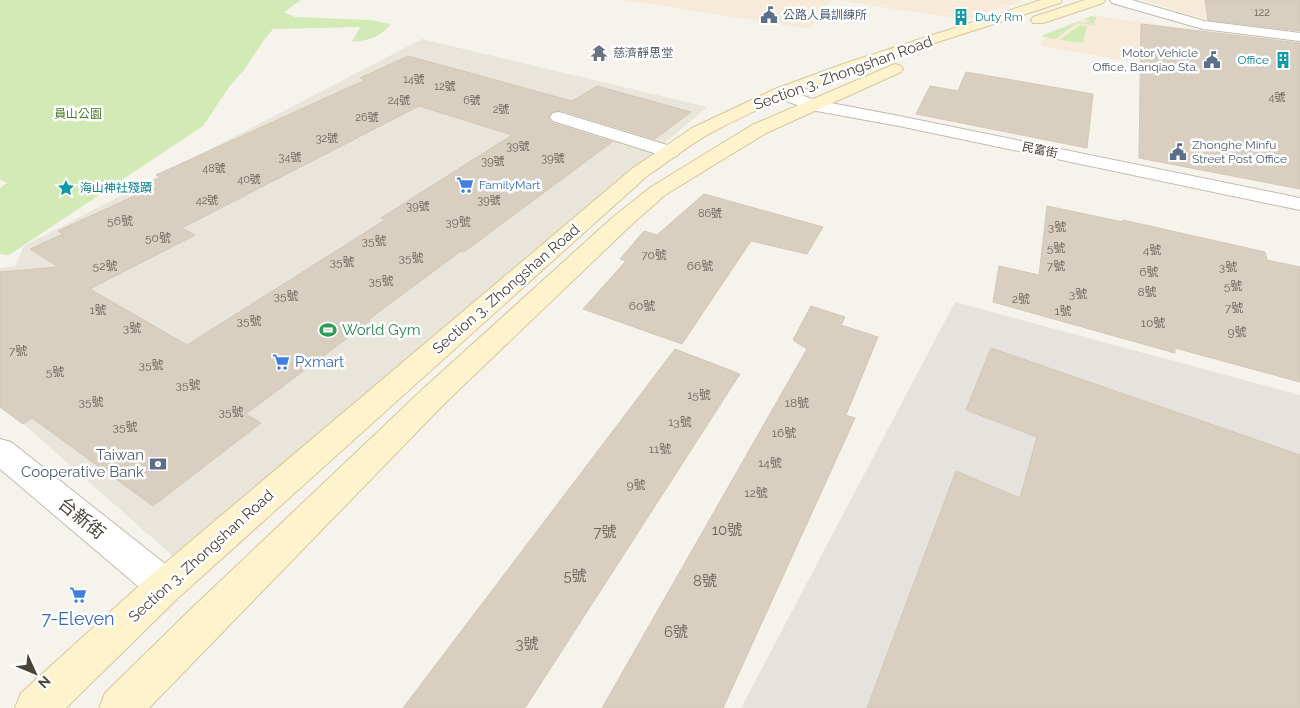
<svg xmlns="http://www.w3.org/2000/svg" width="1300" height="708" viewBox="0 0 1300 708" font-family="Raleway,'Noto Sans TC',sans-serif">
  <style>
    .residential { fill: #eae5da }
    .commercial { fill: #f7ead8 }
    .industrial { fill: #e6e2dd }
    .green { fill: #d2eab5 }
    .building { fill: #d8cfc1; stroke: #d3c7b4; fill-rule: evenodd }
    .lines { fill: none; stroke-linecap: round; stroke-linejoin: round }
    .street-casing { stroke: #c2bbae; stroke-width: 2 }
    .secondary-casing { stroke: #d6c79b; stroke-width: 2 }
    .street { fill: #fff; fill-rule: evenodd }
    .secondary { fill: #fff3cd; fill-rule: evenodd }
    .labels { text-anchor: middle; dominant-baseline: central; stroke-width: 5; stroke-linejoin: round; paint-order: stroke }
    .far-number-label { font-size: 11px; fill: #6e675b }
    .far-service-label { font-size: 12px; fill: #4e5e75; stroke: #fff; text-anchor: start }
    .far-culture-label { font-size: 12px; fill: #0d838f; stroke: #fff; text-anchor: start }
    .far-worship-label { font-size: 12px; fill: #5b616d; stroke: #fff; text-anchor: start }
    .far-park-label { font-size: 12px; fill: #4a7f2a; stroke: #fff }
    .far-street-label { font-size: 12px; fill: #4b4439; stroke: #fff }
    .far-shop-label { font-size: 12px; fill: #366cbe; stroke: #fff; text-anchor: start }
    .number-label { font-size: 12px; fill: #6e675b }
    .street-label { font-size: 15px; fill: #4b4439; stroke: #fff }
    .leisure-label { font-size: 15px; fill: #27864d; stroke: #fff; text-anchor: start }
    .shop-label { font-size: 15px; fill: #366cbe; stroke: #fff; text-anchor: start }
    .service-label { font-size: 15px; fill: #4e5e75; stroke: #fff; text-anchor: end }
    .near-number-label { font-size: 15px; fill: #6e675b }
    .near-street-label { font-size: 18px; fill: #4b4439; stroke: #fff }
    .near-shop-label { font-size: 18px; fill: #366cbe; stroke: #fff }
  </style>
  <rect width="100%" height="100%" fill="#f6f3ec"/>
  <polygon class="residential" points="422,39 707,107 176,559 0,403 0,268 15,266 24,246"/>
  <g class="commercial">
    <polygon points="623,0 832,0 810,29"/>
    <polygon points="836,0 1018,0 1024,1 966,20"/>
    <polygon points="1142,0 1300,0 1300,31 1203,19"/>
    <polygon points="1094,15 1300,46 1205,74 1040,46 1044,38 1041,36"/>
  </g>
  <polygon class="industrial" points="955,302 1300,395 1300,708 741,708"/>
  <g class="green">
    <path d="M 0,0 L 301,0 L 284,12 L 295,17 L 371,20 L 391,24 C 379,38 370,40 352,42 L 360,27 L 273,29 L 264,40 L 244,70 L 229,87 L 203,126 L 9,255 L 0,254 L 0,188 L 7,183 L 0,180 Z"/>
    <polygon points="1091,16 1096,17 1094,25 1077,23 1055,39 1041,36 1077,22 1084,23 1090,21 1085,19"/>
    <polygon points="1080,25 1087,26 1083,43 1060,40"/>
  </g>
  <g class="building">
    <polygon points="1205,0 1300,0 1300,31 1208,20"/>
    <polygon points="1141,24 1300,43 1300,189 1139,158"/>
    <path d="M 408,56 L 572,101 L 597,86 L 691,112 L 655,139 L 560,110 L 552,112 L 548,117 L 552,123 L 612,142 L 464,252 L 461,251 L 368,320 L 370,321 L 246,414 L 261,423 L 153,506 L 32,418 L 23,424 L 0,407 L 0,272 L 58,267 L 30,249 L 63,234 L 58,231 L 141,193 L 134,190 L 161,177 L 156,175 L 365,80 L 360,78 ZM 419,106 L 512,135 L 381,218 L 385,220 L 187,345 L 90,289 L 195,235 L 182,228 Z"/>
    <polygon points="966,72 1093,94 1087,148 916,114 930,86 958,91"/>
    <polygon points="704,194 823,227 807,254 751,241 682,344 583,309 626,261 620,259 644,231 657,235"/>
    <polygon points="1047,206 1123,222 1123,220 1265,252 1267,260 1300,267 1300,382 1175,348 1175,353 993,302 999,266 1039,275"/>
    <polygon points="811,306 845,317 841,325 878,337 846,415 855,418 723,708 602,708 807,349 793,340"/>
    <polygon points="991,348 1300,455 1300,708 867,708 956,471 1020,498 1037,437 966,410"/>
    <polygon points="675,349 740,374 525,708 403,708"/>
  </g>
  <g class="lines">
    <g class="street-casing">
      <g id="street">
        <polygon points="1110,0 1132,0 1204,21 1300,33 1300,41 1203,29 1112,3"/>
        <polygon points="781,88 815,100 899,116 1300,198 1300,210 899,126 811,110 775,97 772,93 775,89"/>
        <polygon points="559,112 677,148 680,152 677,156 670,158 553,121 550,117 553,113"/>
        <polygon points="0,439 11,442 178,574 183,586 178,598 165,603 152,598 0,469"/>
      </g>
    </g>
    <g class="secondary-casing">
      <g id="secondary">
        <path d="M 1041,0 L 1062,0 L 1060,3 C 941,42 817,75 707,135 C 686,147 667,163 647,176 L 178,598 L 66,708 L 15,708 L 21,693 L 152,574 L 633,168 L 692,128 L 775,89 L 846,63 Z"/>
        <polygon points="1085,0 1105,0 1103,3 1043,23 1033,23 1031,20 1033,17"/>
        <polygon points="895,64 901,66 903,69 901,72 766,133 665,195 629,227 445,403 149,708 99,708 105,693 193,607 425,387 613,217 651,187 752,125"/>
      </g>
    </g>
    <use href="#street" class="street"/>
    <use href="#secondary" class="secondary"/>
  </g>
  <defs>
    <g id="civic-bare" transform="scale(1.35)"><path d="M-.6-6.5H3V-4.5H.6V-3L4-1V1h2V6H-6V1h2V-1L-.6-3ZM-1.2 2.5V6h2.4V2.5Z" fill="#5c6f8a" stroke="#fff" stroke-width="2.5" paint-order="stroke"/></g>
    <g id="building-bare" transform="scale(1.35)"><path d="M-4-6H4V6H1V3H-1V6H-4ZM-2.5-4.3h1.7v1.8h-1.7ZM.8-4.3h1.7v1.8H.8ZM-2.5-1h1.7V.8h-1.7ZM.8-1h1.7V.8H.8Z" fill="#0f9aa8" stroke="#fff" stroke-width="2.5" paint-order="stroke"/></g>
    <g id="temple-bare" transform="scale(1.35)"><path d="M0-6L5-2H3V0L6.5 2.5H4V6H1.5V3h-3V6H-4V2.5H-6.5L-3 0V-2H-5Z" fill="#6b7280" stroke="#fff" stroke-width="2.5" paint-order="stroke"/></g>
    <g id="supermarket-bare" transform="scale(1.35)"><path d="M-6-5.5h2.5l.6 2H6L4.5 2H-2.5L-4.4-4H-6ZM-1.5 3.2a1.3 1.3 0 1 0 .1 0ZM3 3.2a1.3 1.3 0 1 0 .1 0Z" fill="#3f7fe0" stroke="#fff" stroke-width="2.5" paint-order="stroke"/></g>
    <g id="sight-bare" transform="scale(1.35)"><path d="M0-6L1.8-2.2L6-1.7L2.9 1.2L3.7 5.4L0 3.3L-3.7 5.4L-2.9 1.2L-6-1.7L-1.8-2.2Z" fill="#0f9aa8" stroke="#fff" stroke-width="2.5" paint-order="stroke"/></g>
    <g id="stadium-bare" transform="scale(1.35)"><path d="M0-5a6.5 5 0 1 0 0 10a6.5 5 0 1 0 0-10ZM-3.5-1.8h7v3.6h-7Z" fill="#2e9e5b" stroke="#fff" stroke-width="2.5" paint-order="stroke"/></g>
    <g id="bank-bare" transform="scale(1.35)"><path d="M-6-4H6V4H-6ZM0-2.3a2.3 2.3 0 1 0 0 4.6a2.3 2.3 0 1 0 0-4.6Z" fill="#5c6f8a" stroke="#fff" stroke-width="2.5" paint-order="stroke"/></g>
  </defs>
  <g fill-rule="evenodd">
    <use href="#civic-bare" x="769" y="15"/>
    <use href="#building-bare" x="961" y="17"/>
    <use href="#temple-bare" x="599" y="53"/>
    <use href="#civic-bare" x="1212" y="60"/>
    <use href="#building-bare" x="1283" y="60"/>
    <use href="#civic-bare" x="1178" y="152"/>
    <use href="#supermarket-bare" x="465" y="185"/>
    <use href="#sight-bare" x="66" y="188"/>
    <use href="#stadium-bare" x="328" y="330"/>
    <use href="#supermarket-bare" x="281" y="362"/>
    <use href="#bank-bare" x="158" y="464"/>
    <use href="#supermarket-bare" x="78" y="595"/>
  </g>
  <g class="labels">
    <g class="far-number-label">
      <text x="1262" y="12">122</text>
      <text x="414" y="79">14號</text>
      <text x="445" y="86">12號</text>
      <text x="1277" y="97">4號</text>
      <text x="399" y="100">24號</text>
      <text x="472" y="100">6號</text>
      <text x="501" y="109">2號</text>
      <text x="367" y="117">26號</text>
      <text x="327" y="138">32號</text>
      <text x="518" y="146">39號</text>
      <text x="290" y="157">34號</text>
      <text x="553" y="158">39號</text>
      <text x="493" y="161">39號</text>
      <text x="214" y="168">48號</text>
      <text x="249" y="179">40號</text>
      <text x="207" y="200">42號</text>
      <text x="489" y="200">39號</text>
      <text x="418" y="206">39號</text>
      <text x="710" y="213">86號</text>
    </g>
    <g class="far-service-label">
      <text x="783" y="15">公路人員訓練所</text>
      <text x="1198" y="53" text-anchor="end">Motor Vehicle<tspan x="1198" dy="14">Office, Banqiao Sta.</tspan></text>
      <text x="1192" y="145">Zhonghe Minfu<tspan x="1192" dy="14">Street Post Office</tspan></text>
    </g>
    <g class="far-culture-label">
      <text x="975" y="17">Duty Rm</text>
      <text x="1269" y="60" text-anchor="end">Office</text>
      <text x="80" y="188">海山神社殘蹟</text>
    </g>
    <g class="far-worship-label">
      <text x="613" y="53">慈濟靜思堂</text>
    </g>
    <g class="far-park-label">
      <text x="78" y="114">員山公園</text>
    </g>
    <g class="far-street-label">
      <text transform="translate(1040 150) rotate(12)">民富街</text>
    </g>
    <g class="far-shop-label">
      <text x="479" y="185">FamilyMart</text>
    </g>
    <g class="number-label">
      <text x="120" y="221">56號</text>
      <text x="458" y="222">39號</text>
      <text x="1057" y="227">3號</text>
      <text x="158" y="238">50號</text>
      <text x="374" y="241">35號</text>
      <text x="1056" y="248">5號</text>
      <text x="1152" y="250">4號</text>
      <text x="654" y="255">70號</text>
      <text x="411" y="258">35號</text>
      <text x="342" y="262">35號</text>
      <text x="105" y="266">52號</text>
      <text x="700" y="266">66號</text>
      <text x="1056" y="266">7號</text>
      <text x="1228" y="267">3號</text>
      <text x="1149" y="272">6號</text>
      <text x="381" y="281">35號</text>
      <text x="1233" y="286">5號</text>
      <text x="1147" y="292">8號</text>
      <text x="1078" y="294">3號</text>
      <text x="286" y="296">35號</text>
      <text x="1021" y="299">2號</text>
      <text x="642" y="306">60號</text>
      <text x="1234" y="308">7號</text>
      <text x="98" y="310">1號</text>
      <text x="1063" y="311">1號</text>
      <text x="249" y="321">35號</text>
      <text x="1153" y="323">10號</text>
      <text x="132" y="328">3號</text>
      <text x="1237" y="332">9號</text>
      <text x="18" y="351">7號</text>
      <text x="151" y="365">35號</text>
      <text x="55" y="372">5號</text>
      <text x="188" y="385">35號</text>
      <text x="699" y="395">15號</text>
      <text x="91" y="402">35號</text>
      <text x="797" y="403">18號</text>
      <text x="231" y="412">35號</text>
      <text x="680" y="422">13號</text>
      <text x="125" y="427">35號</text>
      <text x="784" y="433">16號</text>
      <text x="660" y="449">11號</text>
      <text x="770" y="463">14號</text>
      <text x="636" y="485">9號</text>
      <text x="756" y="493">12號</text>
    </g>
    <g class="street-label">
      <text transform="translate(843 73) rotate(-20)">Section 3, Zhongshan Road</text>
      <text transform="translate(506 289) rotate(-41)">Section 3, Zhongshan Road</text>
      <text transform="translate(201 556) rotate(-42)">Section 3, Zhongshan Road</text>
    </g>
    <g class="leisure-label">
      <text x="342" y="330">World Gym</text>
    </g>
    <g class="shop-label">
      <text x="295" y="362">Pxmart</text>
    </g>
    <g class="service-label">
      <text x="144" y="455">Taiwan<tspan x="144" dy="17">Cooperative Bank</tspan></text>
    </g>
    <g class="near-number-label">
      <text x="727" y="530">10號</text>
      <text x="605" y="532">7號</text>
      <text x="575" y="576">5號</text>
      <text x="705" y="581">8號</text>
      <text x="676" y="632">6號</text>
      <text x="527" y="644">3號</text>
    </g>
    <g class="near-street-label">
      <text transform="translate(82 518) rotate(39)">台新街</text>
    </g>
    <g class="near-shop-label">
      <text x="78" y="618">7-Eleven</text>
    </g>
  </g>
  <g transform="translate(35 673) rotate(134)" stroke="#ffffff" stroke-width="4" paint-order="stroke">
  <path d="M0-4L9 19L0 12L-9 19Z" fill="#4b4439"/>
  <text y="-8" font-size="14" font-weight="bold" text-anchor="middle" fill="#4b4439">N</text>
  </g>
</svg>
